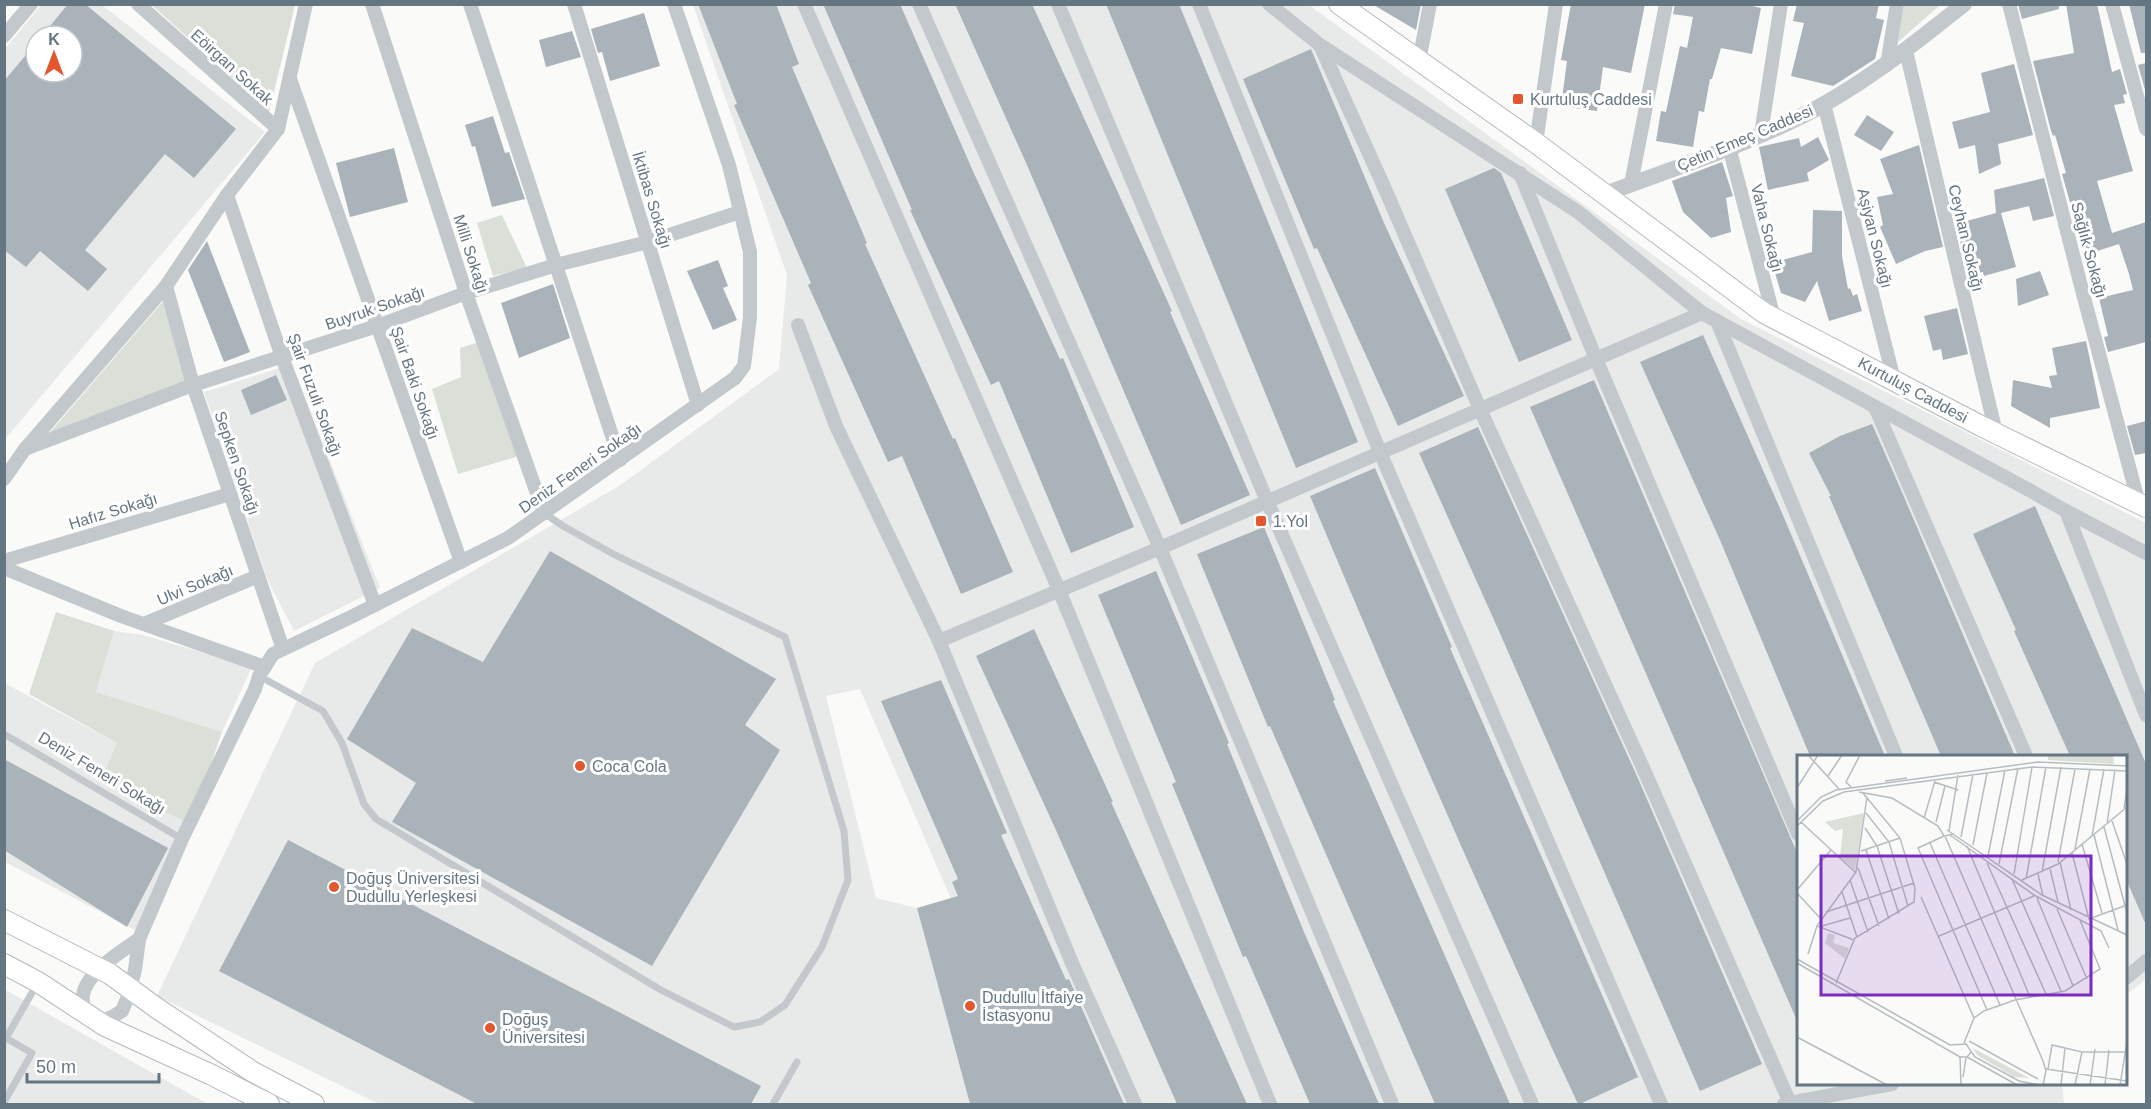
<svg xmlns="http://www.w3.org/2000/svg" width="2151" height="1109" viewBox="0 0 2151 1109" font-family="Helvetica,sans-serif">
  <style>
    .built { fill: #e8e9e9; fill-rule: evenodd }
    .green { fill: #dadfd7 }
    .building { fill: #aab3b9 }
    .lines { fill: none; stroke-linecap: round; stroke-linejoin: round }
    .secondary-casing { stroke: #b3babf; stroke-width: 22 }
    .service { stroke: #c3c8cc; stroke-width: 7 }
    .minor { stroke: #c3c8cc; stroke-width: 14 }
    .tertiary { stroke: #c3c8cc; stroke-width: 16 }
    .secondary { stroke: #fff; stroke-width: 20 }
    .poi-dot { fill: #e4572e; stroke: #fff; stroke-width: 2 }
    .labels { text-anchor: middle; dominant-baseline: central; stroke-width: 6; stroke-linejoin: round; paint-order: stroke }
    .street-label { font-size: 16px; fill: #657683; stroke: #fff }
    .poi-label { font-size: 16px; fill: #657683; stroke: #fff; text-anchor: start }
    .inset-road { fill: none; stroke: #b5bdc2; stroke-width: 1.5 }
    .view { fill: #7b2cbf; fill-opacity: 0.15; stroke: #7b2cbf; stroke-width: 3 }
    .inset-edge { fill: none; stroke: #657683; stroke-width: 3 }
  </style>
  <rect width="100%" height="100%" fill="#fafaf8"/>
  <g class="built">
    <path d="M 41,5 L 102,5 L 265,132 L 5,439 L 5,49 ZM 36,36 L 72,36 L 72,72 L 36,72 Z"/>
    <polygon points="693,5 1309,5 1741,319 2146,523 2146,979 2126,995 2126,756 1798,756 1798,1084 2062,1084 2064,1104 1040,1104 860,689 826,696 876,898 917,908 970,1104 379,1104 157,996 315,663 619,486 779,369 787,275"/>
    <polygon points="292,364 380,588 294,631 268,581 204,392"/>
    <polygon points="114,631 143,635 252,667 222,732 96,692"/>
    <polygon points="4,683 117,743 190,824 137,931 5,862"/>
    <polygon points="4,989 117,1053 208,1104 5,1104"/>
  </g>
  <g class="green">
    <polygon points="153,4 295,5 269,112 153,6"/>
    <polygon points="1904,5 1940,5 1898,42"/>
    <polygon points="502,215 527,268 493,276 477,223"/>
    <polygon points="172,291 198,377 46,437"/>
    <polygon points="479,342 519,456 458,474 432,389 461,377 460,348"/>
    <polygon points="56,612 114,631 96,692 222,732 190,824 101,781 117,743 29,694"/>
  </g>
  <g class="building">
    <polygon points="68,4 85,4 236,129 194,178 165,154 85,250 107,269 88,291 40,251 26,267 4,250 4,81 36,43 36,72 72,72 72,36 42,36"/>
    <polygon points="698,4 776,4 799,64 792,67 867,243 865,244 953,439 955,438 1013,572 961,594 902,456 888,462 808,285 811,283 734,105 737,104"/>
    <polygon points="823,4 900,4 972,169 1060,359 1063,358 1134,527 1071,553 999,381 991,385 910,210 912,210"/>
    <polygon points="955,4 1032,4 1172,311 1170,312 1250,495 1181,525 1027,165"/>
    <polygon points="1106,4 1179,4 1358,442 1296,468"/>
    <polygon points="1372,4 1421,4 1416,30"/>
    <polygon points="1571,4 1645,4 1631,73 1603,67 1597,111 1561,106 1567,61 1561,60"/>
    <polygon points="1675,4 1744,4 1761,8 1752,54 1721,48 1712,79 1710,79 1704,112 1699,111 1693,147 1656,141 1661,111 1666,112 1680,46 1687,48 1693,17 1673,14"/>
    <polygon points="1797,4 1879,4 1876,18 1884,20 1875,59 1833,86 1791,76 1804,23 1793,21"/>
    <polygon points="2018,4 2059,4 2059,9 2022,19"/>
    <polygon points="2066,4 2097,4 2112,72 2120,69 2127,94 2123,95 2125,103 2114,105 2133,171 2097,181 2112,233 2146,222 2146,342 2108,352 2104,337 2108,336 2099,298 2133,290 2129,274 2119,244 2085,255 2062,174 2066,173 2055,135 2053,136 2051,131 2033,61 2074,53"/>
    <polygon points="2129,4 2146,4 2146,53 2141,53"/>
    <polygon points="644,13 660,66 610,81 602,52 598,53 591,29"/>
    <polygon points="572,31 581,57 546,67 539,40"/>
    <polygon points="1311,49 1384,223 1464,396 1398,426 1317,248 1314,249 1243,79"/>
    <polygon points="2146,63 2146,89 2145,90 2138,65"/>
    <polygon points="2014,64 2033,135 1998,144 2001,164 1979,174 1975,145 1959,149 1952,122 1990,112 1981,73"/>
    <polygon points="1867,115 1894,132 1881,151 1854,135"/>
    <polygon points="493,116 505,153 509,152 525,199 492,207 475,146 472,147 465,125"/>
    <polygon points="1818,137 1829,160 1807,173 1809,181 1768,190 1759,147 1799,138 1801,147"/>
    <polygon points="1919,145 1943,247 1925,251 1896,264 1880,227 1883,225 1877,197 1893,194 1880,159"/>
    <polygon points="394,148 408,202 350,217 336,163"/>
    <polygon points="1722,162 1733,196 1726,198 1731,232 1711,238 1683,212 1672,181"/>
    <polygon points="1494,168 1501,173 1572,340 1519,362 1445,189"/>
    <polygon points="2044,178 2054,216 2033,221 2029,206 2001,213 2016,267 1984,276 1983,272 1968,274 1956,224 1996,213 1994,190"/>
    <polygon points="1813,210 1842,211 1842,256 1848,289 1850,288 1853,296 1857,294 1862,311 1829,321 1817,281 1805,302 1781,293 1772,263 1812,252"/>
    <polygon points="207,241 250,352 224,362 188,270"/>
    <polygon points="718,260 728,286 723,288 737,320 713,330 687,271"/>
    <polygon points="2040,271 2049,295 2018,306 2016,279"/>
    <polygon points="553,284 570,338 519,358 501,303"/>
    <polygon points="1957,308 1968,354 1943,360 1941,349 1933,351 1924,316"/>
    <polygon points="1703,335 1782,513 1885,756 1810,756 1720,540 1640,362"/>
    <polygon points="2086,341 2100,408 2050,418 2050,428 2011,406 2013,380 2052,388 2049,376 2057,375 2052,348"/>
    <polygon points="276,375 287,400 251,415 241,390"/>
    <polygon points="1594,380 1798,855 1798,1023 1530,407"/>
    <polygon points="2146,421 2146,453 2135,455 2127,426"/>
    <polygon points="1872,424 1898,483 2015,756 1941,756 1829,496 1831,496 1809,453 1840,436"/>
    <polygon points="1478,427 1636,774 1762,1064 1700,1091 1499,631 1419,453"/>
    <polygon points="1375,468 1452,647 1450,648 1638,1077 1580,1104 1578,1104 1551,1046 1470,866 1388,680 1310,496"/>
    <polygon points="2035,506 2146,764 2146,925 2126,879 2126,756 2070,756 2014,631 2016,630 1973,534"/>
    <polygon points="1264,527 1335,700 1333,701 1510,1104 1435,1104 1270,726 1268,727 1197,554"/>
    <polygon points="550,551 776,679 745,725 780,750 652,966 392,822 416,783 347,739 412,628 483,662"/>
    <polygon points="1156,571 1229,743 1227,744 1304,932 1379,1104 1310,1104 1246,956 1243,957 1172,784 1176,782 1098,595"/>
    <polygon points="1034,629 1113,802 1111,802 1247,1104 1177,1104 1055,828 976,656"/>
    <polygon points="941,680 1007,833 1001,835 1066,980 1069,979 1124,1104 970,1104 917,908 958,896 952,882 958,879 881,701"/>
    <polygon points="4,759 168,848 127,927 4,850"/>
    <polygon points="288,840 761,1086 751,1104 477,1104 219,971"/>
  </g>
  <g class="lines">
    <g class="secondary-casing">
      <g id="secondary">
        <polyline points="1339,4 1536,143 1764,313 1983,427 2146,507"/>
        <polyline points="4,920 110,974 158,1009 253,1072 314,1104"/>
        <polyline points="4,964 38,982 105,1026 212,1075 269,1104"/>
      </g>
    </g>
    <g class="service">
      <polyline points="259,676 323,711 342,743 364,804 376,819 661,990 734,1027 760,1022 785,1005 822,947 848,880 844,831 785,637 615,555 563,526 544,513"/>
      <polyline points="4,734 182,839"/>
      <polyline points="4,1037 32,1053 4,1102"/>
      <polyline points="6,1038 37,984"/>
      <polyline points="773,1104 797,1062"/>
    </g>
    <g class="minor">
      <polyline points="138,4 278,129"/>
      <polyline points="372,4 466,293 544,513"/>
      <polyline points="470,4 620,460"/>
      <polyline points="574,4 698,405"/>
      <polyline points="804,4 1059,590 1270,1104"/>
      <polyline points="919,4 1160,548 1392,1104"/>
      <polyline points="1058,4 1267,501 1532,1104"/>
      <polyline points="1199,4 1380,452 1661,1104"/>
      <polyline points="1269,4 1320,45 1578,212 1702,313 2031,491 2066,511 2146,553"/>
      <polyline points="2009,4 2082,290 2139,504 2143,502"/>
      <polyline points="2112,4 2146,129"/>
      <polyline points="4,36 31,4"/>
      <polyline points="1320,45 1385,189 1480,409 1644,770 1790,1103"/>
      <polyline points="1906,51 1996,433"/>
      <polyline points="1419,61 1430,4"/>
      <polyline points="1887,65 1897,4"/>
      <polyline points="290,79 461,562"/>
      <polyline points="1824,104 1894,380"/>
      <polyline points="1761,134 1781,4"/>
      <polyline points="1536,143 1556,4"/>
      <polyline points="1729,147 1774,318"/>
      <polyline points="1520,173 1596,359 1798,834"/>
      <polyline points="1631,184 1666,4"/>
      <polyline points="227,195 282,357 375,605"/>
      <polyline points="166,286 193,385 283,649"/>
      <polyline points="1717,321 1896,756"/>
      <polyline points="798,325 836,426 939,641 1072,963 1135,1104"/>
      <polyline points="1875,407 2026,756"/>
      <polyline points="25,449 193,385 377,326 466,293 556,265 648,242 740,212"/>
      <polyline points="4,479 25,449 166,286 227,195 278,129 306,4"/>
      <polyline points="2066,511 2146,715"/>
      <polyline points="4,561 230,494"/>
      <polyline points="4,568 121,616 265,667"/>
      <polyline points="144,624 258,576"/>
      <polyline points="939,641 1160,548 1702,313"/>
      <polyline points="2126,978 2146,961"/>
      <path d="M 86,1014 C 84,1008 82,1001 83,995 C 86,973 122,951 139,939"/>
      <polyline points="99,1022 112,1017 122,1011 127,999 135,970 139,939 182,839 255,689 259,676 273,654 351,617 508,538 735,378 744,366 750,317 750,252 729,165 674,4"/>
      <polyline points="1784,1104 1892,1084"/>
    </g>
    <path class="tertiary" d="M 1605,194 C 1676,167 1760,141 1826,103 C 1875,75 1919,40 1964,4"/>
    <use href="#secondary" class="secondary"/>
  </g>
  <g class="poi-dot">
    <rect x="1512" y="93" width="12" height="12" rx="3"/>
    <rect x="1255" y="515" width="12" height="12" rx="3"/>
    <circle cx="580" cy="766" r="6"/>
    <circle cx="334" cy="887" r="6"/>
    <circle cx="970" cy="1006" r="6"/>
    <circle cx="490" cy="1028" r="6"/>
  </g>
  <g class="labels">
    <g class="street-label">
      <text transform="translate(232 67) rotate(42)">Eöirgan Sokak</text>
      <text transform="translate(1745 138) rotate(-23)">Çetin Emeç Caddesi</text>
      <text transform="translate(652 200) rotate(73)">İktibas Sokağı</text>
      <text transform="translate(1767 228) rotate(76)">Vaha Sokağı</text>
      <text transform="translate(1875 238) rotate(76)">Aşiyan Sokağı</text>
      <text transform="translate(1966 238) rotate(77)">Ceyhan Sokağı</text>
      <text transform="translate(2089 250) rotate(75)">Sağlık Sokağı</text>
      <text transform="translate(471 254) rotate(72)">Milli Sokağı</text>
      <text transform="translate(375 308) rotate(-19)">Buyruk Sokağı</text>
      <text transform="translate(415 383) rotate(71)">Şair Baki Sokağı</text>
      <text transform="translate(1913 390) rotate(28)">Kurtuluş Caddesi</text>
      <text transform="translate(315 395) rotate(70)">Şair Fuzuli Sokağı</text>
      <text transform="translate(237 463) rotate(71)">Sepken Sokağı</text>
      <text transform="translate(580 468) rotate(-35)">Deniz Feneri Sokağı</text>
      <text transform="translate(113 511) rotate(-17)">Hafız Sokağı</text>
      <text transform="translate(195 585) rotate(-23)">Ulvi Sokağı</text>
      <text transform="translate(102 773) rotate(31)">Deniz Feneri Sokağı</text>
    </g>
    <g class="poi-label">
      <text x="1530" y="99">Kurtuluş Caddesi</text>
      <text x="1273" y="521">1.Yol</text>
      <text x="592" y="766">Coca Cola</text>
      <text x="346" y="878">Doğuş Üniversitesi<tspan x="346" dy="18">Dudullu Yerleşkesi</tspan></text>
      <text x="982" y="997">Dudullu İtfaiye<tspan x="982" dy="18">İstasyonu</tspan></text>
      <text x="502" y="1019">Doğuş<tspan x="502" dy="18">Üniversitesi</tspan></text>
    </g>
  </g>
  <g transform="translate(1797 755)">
    <rect width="330" height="330" fill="#fafaf8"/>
    <path d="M 251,0 L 316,0 L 317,9 L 251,5 ZM 67,58 L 58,115 L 43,102 L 46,74 L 38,76 L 28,67 ZM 31,178 L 38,180 L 36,188 L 52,193 L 48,204 L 28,188 ZM 176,293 L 232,323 L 217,322 L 180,300 Z" fill="#dadfd7"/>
    <path class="inset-road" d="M 11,0 L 42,34M 31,21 L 45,0M 88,26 L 110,23M 137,27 L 161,35M 54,32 L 49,27 L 63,0M 0,33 L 21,0M 62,37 L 95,43 L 141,71 L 147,81 L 157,79M 327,53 L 330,34M 69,58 L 92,87 L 111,151M 127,63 L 138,26M 0,66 L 24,42 L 39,35 L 241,7 L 330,11M 315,66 L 330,109M 4,67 L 58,117M 139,67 L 148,31M 310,69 L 318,15M 0,71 L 26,46 L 47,37 L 235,12 L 330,16M 307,72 L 330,158M 68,73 L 80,91 L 102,159M 150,75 L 245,140 L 330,180M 152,76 L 161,20M 153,80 L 237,140 L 304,176 L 312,193M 297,80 L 321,175M 147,81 L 121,93 L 190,255M 148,81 L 246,306 L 249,316 L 246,330M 295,81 L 307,14M 164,82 L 176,19M 133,88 L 203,250M 285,89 L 305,158M 176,90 L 190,18M 170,91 L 233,242M 278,94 L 293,14M 69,95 L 92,164M 64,96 L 103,83M 275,98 L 292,164 L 330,150M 191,101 L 208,15M 261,107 L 278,14M 263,107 L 274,155M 190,108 L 249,239M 202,109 L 221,13M 61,113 L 82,171M 253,114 L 261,147M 245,117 L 264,12M 217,119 L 235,12M 241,119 L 246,141M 215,124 L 264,236M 229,124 L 249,12M 53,125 L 71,177M 225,125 L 261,109 L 330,52M 0,135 L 34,95M 45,137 L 60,182M 0,138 L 23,163M 124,142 L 177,263M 240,143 L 276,231M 260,154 L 290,224M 29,157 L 117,128M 25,171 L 53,163M 142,181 L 237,141M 57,185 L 20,171 L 59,117 L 70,42M 11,199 L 20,171M 0,204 L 153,290 L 169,289 L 178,302 L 222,326 L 242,330M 0,208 L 163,302 L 170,302 L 174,297M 39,228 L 58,183 L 117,147 L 118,133 L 103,83 L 66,38M 0,282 L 90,330M 172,286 L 241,324M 167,288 L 177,263 L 187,256 L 218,245 L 268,236 L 303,214 L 283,165M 163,302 L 164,330M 170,302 L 220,330M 249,314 L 330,326M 251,314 L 255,290 L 285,297 L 328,297M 166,322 L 169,303M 264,330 L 268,293M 278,330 L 285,297M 293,330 L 298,294M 308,330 L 312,295M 323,330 L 330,287"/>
    <path class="view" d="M 24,101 L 294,101 L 294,240 L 24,240 Z"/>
    <rect width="330" height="330" class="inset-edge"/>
  </g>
  <rect width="2151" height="1109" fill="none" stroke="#657683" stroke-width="12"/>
  <g transform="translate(54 54)"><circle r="28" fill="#ffffff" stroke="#c1c8cd" stroke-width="1.5"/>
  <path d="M0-4.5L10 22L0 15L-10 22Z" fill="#e4572e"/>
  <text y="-9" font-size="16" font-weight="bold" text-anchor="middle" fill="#657683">K</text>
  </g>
  <path d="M27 1073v9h132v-9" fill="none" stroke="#657683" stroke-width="3"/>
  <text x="36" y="1073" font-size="18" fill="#657683" stroke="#ffffff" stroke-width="4.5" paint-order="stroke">50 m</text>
</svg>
